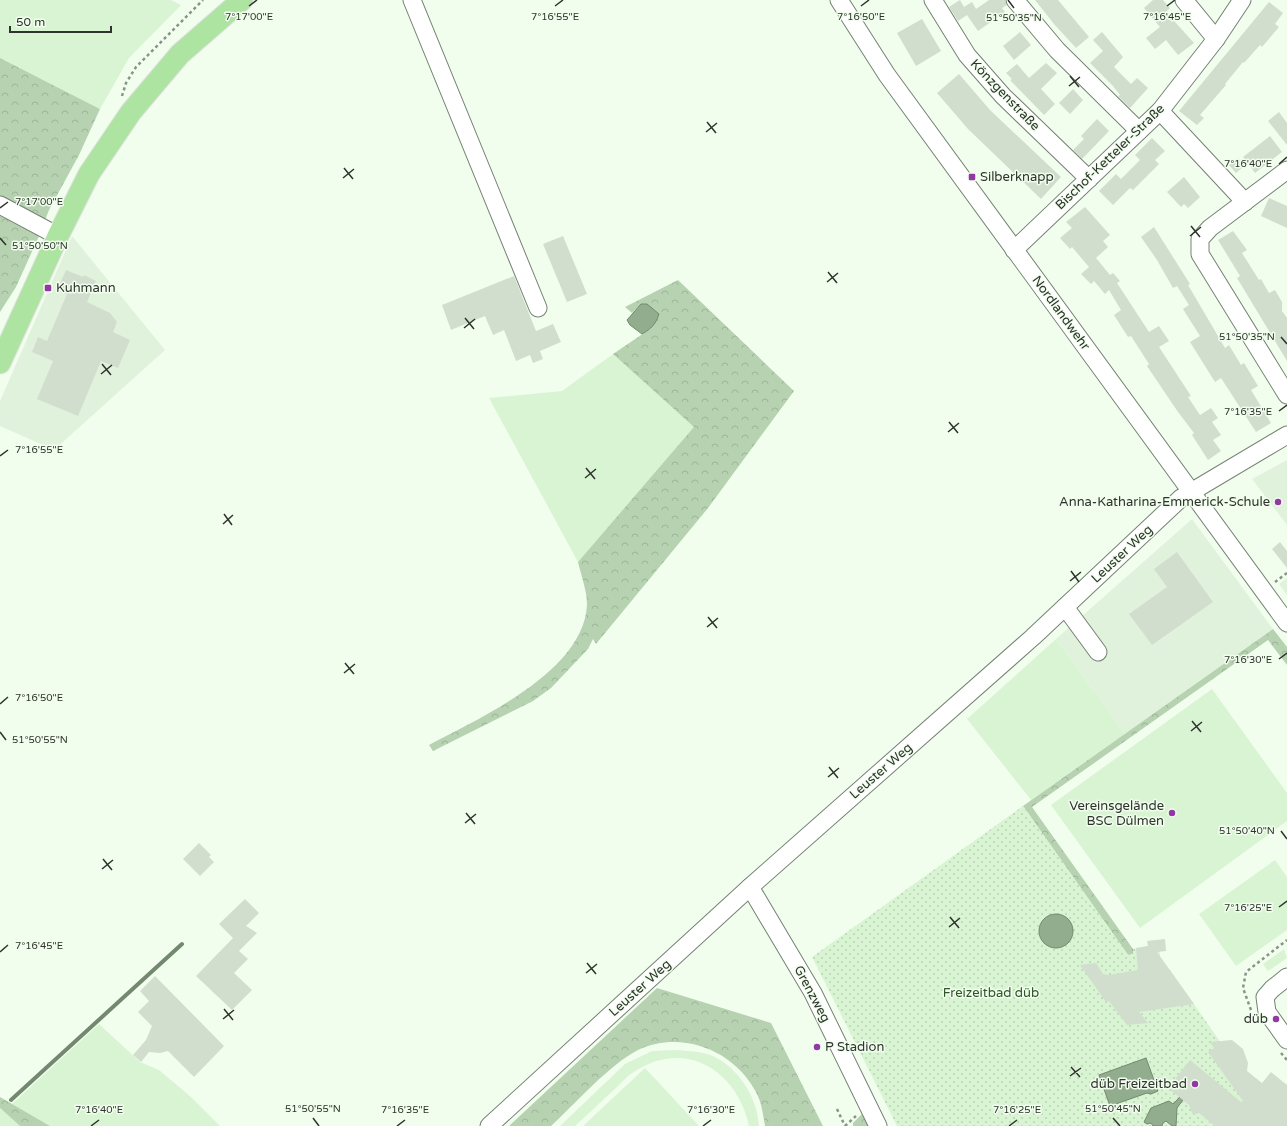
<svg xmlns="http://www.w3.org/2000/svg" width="1287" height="1126" viewBox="0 0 1287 1126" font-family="'Varela Round',sans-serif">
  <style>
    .built { fill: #e0f2dc }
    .grass { fill: #d9f4d3 }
    .forest { fill: url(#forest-crowns) }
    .park { fill: url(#park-dots) }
    .water { fill: #92ad8d; stroke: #748870 }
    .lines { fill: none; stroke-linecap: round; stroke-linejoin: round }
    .stream { stroke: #748870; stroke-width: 4 }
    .building { fill: #d1dece }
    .minor-casing { stroke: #768274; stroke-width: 19 }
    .major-casing { stroke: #e2e2e2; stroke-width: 23 }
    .path { stroke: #8a9388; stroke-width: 2.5; stroke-dasharray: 3 3; stroke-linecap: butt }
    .minor { stroke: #fff; stroke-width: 17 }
    .major { stroke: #ade4a1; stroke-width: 21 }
    .ticks { fill: none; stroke: #2e332d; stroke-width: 1.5 }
    .poi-dot { fill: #9138a4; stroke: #f1feee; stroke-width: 1.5 }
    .labels { text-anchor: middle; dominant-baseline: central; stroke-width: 3; stroke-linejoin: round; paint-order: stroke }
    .street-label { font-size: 13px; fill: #2e332d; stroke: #f1feee }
    .poi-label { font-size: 13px; fill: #2e332d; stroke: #f1feee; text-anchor: end }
    .park-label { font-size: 13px; fill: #2e5427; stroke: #f1feee }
    .ticks-label { font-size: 10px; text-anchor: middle; fill: #2e332d; stroke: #f1feee; stroke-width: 3; stroke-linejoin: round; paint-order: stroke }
  </style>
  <defs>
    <pattern id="forest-crowns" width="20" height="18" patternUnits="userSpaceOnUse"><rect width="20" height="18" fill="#b6d2b0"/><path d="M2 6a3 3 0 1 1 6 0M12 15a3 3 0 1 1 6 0" fill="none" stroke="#9db598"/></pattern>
    <pattern id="park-dots" width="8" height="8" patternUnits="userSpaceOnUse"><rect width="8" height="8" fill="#d9f4d3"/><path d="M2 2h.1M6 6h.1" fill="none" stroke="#bbd2b5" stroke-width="1.8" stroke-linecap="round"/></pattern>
  </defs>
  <rect width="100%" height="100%" fill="#f1feee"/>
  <g class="built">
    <polygon points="72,236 165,350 54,450 0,426 0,401"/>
    <polygon points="1287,460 1287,525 1252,479"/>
    <polygon points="1192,519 1273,629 1125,734 1056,639"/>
    <polygon points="1287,578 1287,595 1279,584"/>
  </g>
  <g class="grass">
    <polygon points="0,0 171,0 181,5 129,58 100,109 0,58"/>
    <polygon points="613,354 695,427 578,562 489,398 562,391"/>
    <polygon points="1056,639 1125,734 1031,800 967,719"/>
    <polygon points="1212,689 1287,793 1287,821 1140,928 1051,805"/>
    <polygon points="1275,860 1287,877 1287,930 1236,966 1199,914"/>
    <polygon points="1284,949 1287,958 1268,971 1263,964"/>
    <polygon points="99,1024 140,1062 159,1070 191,1097 220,1126 50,1126 12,1104"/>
    <path d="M 675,1050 C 688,1051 705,1051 717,1058 C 741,1072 757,1098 759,1126 L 749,1126 C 737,1070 685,1038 634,1072 C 627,1076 621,1083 616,1088 C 602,1101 589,1113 575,1126 L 560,1126 L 625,1064 L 652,1051 Z"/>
    <polygon points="645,1068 699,1126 583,1126"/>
    <polygon points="0,1108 20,1126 0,1126"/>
  </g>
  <g class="forest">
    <polygon points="0,58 100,109 79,155 49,210 39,236 16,287 0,312"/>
    <path d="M 678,280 L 794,391 L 708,508 L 596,644 L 593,639 L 588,649 L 551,688 L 533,701 L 433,751 L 429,745 C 480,718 585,671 587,604 C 587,591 581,575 578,562 L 694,427 L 613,354 L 650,329 L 641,304 L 632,313 L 625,307 Z"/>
    <polygon points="1273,629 1287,647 1287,665 1268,640 1032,807 1133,949 1133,954 1128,955 1023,806"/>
    <path d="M 657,988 L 771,1023 L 823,1126 L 765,1126 C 763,1115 762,1104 757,1094 C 736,1051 682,1029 638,1050 C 610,1064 575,1104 551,1126 L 509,1126 Z"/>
    <polygon points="0,1097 50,1126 20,1126 0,1108"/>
    <polygon points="863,1113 869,1126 853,1126 853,1123"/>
  </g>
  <polygon class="park" points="1023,806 1128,955 1133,954 1133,949 1148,946 1147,941 1159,940 1161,970 1170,970 1259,1097 1235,1126 897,1126 812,957"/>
  <g class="water">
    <path d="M 641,304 L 647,304 L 659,314 C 656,324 651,329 642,334 L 630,325 L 627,320 Z"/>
    <circle cx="1056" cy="931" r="17"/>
    <polygon points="1146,1058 1158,1091 1151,1094 1147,1093 1110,1106 1099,1075"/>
    <polygon points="1180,1097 1183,1100 1177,1108 1176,1126 1172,1126 1166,1121 1163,1123 1162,1126 1153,1126 1151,1123 1147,1124 1144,1122 1151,1108 1169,1101 1173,1104"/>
  </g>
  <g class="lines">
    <polyline class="stream" points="11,1100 182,944"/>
  </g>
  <g class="building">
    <polygon points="960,0 964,7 972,2 976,9 989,0 1005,0 1007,5 1002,8 1005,12 978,31 967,15 958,21 949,7"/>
    <polygon points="1035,0 1058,0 1089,37 1076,48 1054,24"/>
    <polygon points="1153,0 1163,0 1170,8 1166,12 1194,43 1178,55 1166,40 1155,49 1146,38 1160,27 1144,8"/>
    <polygon points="1269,2 1283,13 1275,24 1279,27 1262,47 1260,45 1244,63 1243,62 1225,84 1226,85 1200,115 1204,118 1197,125 1179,111"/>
    <polygon points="922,19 941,51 916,66 897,33"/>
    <polygon points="1020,32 1031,45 1014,60 1003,46"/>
    <polygon points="1102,32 1123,57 1114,67 1131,84 1137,78 1148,88 1130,108 1118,96 1120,95 1113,86 1090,63 1103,51 1093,40"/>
    <polygon points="1046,63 1057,73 1041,89 1055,104 1044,115 1010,80 1012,79 1006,73 1017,64 1029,78"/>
    <polygon points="959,74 990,110 1061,177 1041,199 968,129 937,93"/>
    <polygon points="1073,89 1083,100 1070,114 1059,103"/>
    <polygon points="1279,112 1287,123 1287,145 1268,121"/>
    <polygon points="1097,119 1109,131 1082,159 1073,150 1084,139 1081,136"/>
    <polygon points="1270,136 1282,152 1255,173 1243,157"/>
    <polygon points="1152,138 1165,151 1155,160 1159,164 1133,190 1130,188 1113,205 1099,191 1116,174 1121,179 1140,160 1135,155"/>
    <polygon points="1238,158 1244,166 1236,173 1229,165"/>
    <polygon points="1184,177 1200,197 1188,208 1184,204 1181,207 1167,192"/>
    <polygon points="1269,198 1287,206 1287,228 1261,216"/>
    <polygon points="1085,207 1110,235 1103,241 1108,247 1096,258 1110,275 1113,273 1120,281 1117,283 1149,332 1159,326 1169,341 1159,347 1191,396 1188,397 1200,415 1211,408 1218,418 1212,422 1221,435 1213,440 1221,451 1208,460 1192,435 1194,433 1178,412 1147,366 1149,364 1131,336 1128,337 1114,315 1121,310 1109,290 1105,294 1094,281 1091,284 1081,274 1089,267 1072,247 1070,249 1060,238 1072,228 1066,222"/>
    <polygon points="1154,227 1190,284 1188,285 1225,348 1229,345 1241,365 1244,363 1258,386 1251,390 1271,423 1256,432 1221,378 1215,382 1190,342 1200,336 1183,309 1189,305 1177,286 1173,288 1157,260 1141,237"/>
    <polygon points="1233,231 1247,250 1242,253 1259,280 1261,279 1269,293 1275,290 1282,302 1282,311 1287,318 1287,361 1237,278 1240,276 1218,240"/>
    <polygon points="563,236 587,294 567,302 543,244"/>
    <polygon points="66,270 83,277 84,275 96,281 87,302 110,313 117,322 113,332 130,340 118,368 101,361 78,416 37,399 53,361 32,352 38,337 47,341 67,294 57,290"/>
    <polygon points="514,276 536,331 553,324 561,342 540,351 543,359 533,363 530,355 516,361 504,330 493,335 485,316 451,330 442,305"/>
    <polygon points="1280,542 1287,551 1287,568 1272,549"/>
    <polygon points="1177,552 1213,602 1152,645 1129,614 1167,587 1154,569"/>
    <polygon points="199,843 211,855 209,857 214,862 200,876 183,859"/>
    <polygon points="245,899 259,913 246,926 257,933 239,951 248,959 234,973 252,990 232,1010 196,976 233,938 219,924"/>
    <polygon points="1165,939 1166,951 1157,952 1194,1004 1139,1012 1148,1023 1127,1025 1109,1001 1106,1002 1080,965 1096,963 1103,974 1109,975 1138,970 1136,948 1148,946 1147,941"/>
    <polygon points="155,976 224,1046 194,1077 168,1051 160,1053 149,1052 141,1062 133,1055 146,1040 152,1026 138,1012 149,1001 140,991"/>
    <polygon points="1232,1040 1243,1049 1248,1063 1247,1071 1262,1083 1271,1072 1287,1085 1287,1126 1215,1126 1199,1113 1193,1115 1189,1105 1168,1088 1190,1060 1241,1102 1243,1101 1208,1052 1214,1048 1210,1042"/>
  </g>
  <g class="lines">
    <g class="minor-casing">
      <g id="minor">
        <polyline points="412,0 538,308"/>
        <polyline points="839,0 887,75 1287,623"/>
        <polyline points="933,0 967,55 1003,96 1089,179"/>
        <polyline points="1015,0 1057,50 1139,131"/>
        <polyline points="1184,0 1216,39"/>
        <polyline points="1160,111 1245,202"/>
        <polyline points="1287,170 1210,228 1200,239 1200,254 1287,395"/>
        <polyline points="0,205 58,236"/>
        <polyline points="1014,250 1160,111 1216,39 1242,0"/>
        <polyline points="1065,607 1098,652"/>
        <polyline points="750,887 813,993 878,1126"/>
        <polyline points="1287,977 1272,989 1265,997 1267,1012 1287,1040"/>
        <polyline points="489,1126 750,887 1033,637 1181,498 1287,435"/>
      </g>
    </g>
    <g class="major-casing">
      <polyline id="major" points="0,363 58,236 89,174 131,112 180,54 242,0"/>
    </g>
    <g class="path">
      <polyline points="122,96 126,83 136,67 203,0"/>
      <polyline points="1275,582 1287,573"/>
      <polyline points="1251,1010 1243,988 1246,972 1287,940"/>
      <polyline points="1281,1053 1287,1060"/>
      <polyline points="837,1109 845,1126"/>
      <polyline points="845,1126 856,1116"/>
    </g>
    <use href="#minor" class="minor"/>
    <use href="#major" class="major"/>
  </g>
  <path class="ticks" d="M 1008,0 L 1014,8M 249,6 L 257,0M 555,6 L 563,0M 861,6 L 869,0M 1167,6 L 1175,0M 1070,76 L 1079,87M 1069,86 L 1080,77M 707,122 L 716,133M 706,132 L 717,123M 1279,164 L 1287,157M 344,168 L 353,179M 343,178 L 354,169M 0,208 L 8,202M 1191,226 L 1200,237M 1190,236 L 1201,227M 0,238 L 6,245M 828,272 L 837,283M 827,282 L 838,273M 465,318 L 474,329M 464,328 L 475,319M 1281,337 L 1287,344M 102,364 L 111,375M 101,374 L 112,365M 1279,411 L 1287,405M 949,422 L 958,433M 948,432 L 959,423M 0,456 L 8,450M 586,468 L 595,479M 585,478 L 596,469M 224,514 L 232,525M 223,524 L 233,515M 1071,571 L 1079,582M 1070,581 L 1081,572M 708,617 L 717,628M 707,627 L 718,618M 1279,659 L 1287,653M 345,663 L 354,674M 344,673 L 355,664M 0,704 L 8,697M 1192,721 L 1201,732M 1191,731 L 1202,722M 0,732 L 6,740M 829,767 L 838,778M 828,777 L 839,768M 466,813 L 475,824M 465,823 L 476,814M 1281,831 L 1287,839M 103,859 L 112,870M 102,869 L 113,860M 1279,907 L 1287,901M 950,917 L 959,928M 949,927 L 960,918M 0,952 L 8,945M 587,963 L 596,974M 586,973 L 597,964M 224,1009 L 233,1020M 223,1019 L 234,1010M 1071,1067 L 1080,1077M 1070,1076 L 1081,1068M 313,1118 L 319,1126M 1113,1118 L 1120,1126M 91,1126 L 99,1120M 397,1126 L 405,1120M 703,1126 L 711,1120M 1009,1126 L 1017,1120"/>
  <g class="poi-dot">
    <rect x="968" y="173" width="8" height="8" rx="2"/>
    <rect x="44" y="284" width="8" height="8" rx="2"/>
    <circle cx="1278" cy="502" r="4"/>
    <circle cx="1172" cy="813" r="4"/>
    <circle cx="1276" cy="1019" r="4"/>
    <circle cx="817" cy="1047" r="4"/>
    <circle cx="1195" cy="1084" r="4"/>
  </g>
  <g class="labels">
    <g class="street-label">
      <text transform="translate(1005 95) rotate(46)">Könzgenstraße</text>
      <text transform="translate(1110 157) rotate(-44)">Bischof-Ketteler-Straße</text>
      <text transform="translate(1061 313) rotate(54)">Nordlandwehr</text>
      <text transform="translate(1122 554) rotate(-43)">Leuster Weg</text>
      <text transform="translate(881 771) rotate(-41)">Leuster Weg</text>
      <text transform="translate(640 988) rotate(-42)">Leuster Weg</text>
      <text transform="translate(812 994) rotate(62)">Grenzweg</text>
    </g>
    <g class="poi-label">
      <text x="980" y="177" text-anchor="start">Silberknapp</text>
      <text x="56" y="288" text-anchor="start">Kuhmann</text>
      <text x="1270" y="502">Anna-Katharina-Emmerick-Schule</text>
      <text x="1164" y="806">Vereinsgelände<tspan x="1164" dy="15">BSC Dülmen</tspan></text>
      <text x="1268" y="1019">düb</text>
      <text x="825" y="1047" text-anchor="start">P Stadion</text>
      <text x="1187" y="1084">düb Freizeitbad</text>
    </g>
    <g class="park-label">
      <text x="991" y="993">Freizeitbad düb</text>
    </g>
  </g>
  <g class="ticks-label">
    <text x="249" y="20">7°17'00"E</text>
    <text x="555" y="20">7°16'55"E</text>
    <text x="861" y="20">7°16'50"E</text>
    <text x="1167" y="20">7°16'45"E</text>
    <text x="1014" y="21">51°50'35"N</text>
    <text x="1248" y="167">7°16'40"E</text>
    <text x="39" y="205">7°17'00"E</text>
    <text x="40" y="249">51°50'50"N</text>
    <text x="1247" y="340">51°50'35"N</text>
    <text x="1248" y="415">7°16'35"E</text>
    <text x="39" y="453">7°16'55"E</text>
    <text x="1248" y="663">7°16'30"E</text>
    <text x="39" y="701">7°16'50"E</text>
    <text x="40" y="743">51°50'55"N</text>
    <text x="1247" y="834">51°50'40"N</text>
    <text x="1248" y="911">7°16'25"E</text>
    <text x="39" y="949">7°16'45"E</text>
    <text x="313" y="1112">51°50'55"N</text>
    <text x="1113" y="1112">51°50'45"N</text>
    <text x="99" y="1113">7°16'40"E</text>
    <text x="405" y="1113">7°16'35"E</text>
    <text x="711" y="1113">7°16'30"E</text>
    <text x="1017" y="1113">7°16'25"E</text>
  </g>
  <path d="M10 26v6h101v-6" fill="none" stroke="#2e332d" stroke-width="2"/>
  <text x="16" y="26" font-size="12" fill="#2e332d" stroke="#f1feee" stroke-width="3" paint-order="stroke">50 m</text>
</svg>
